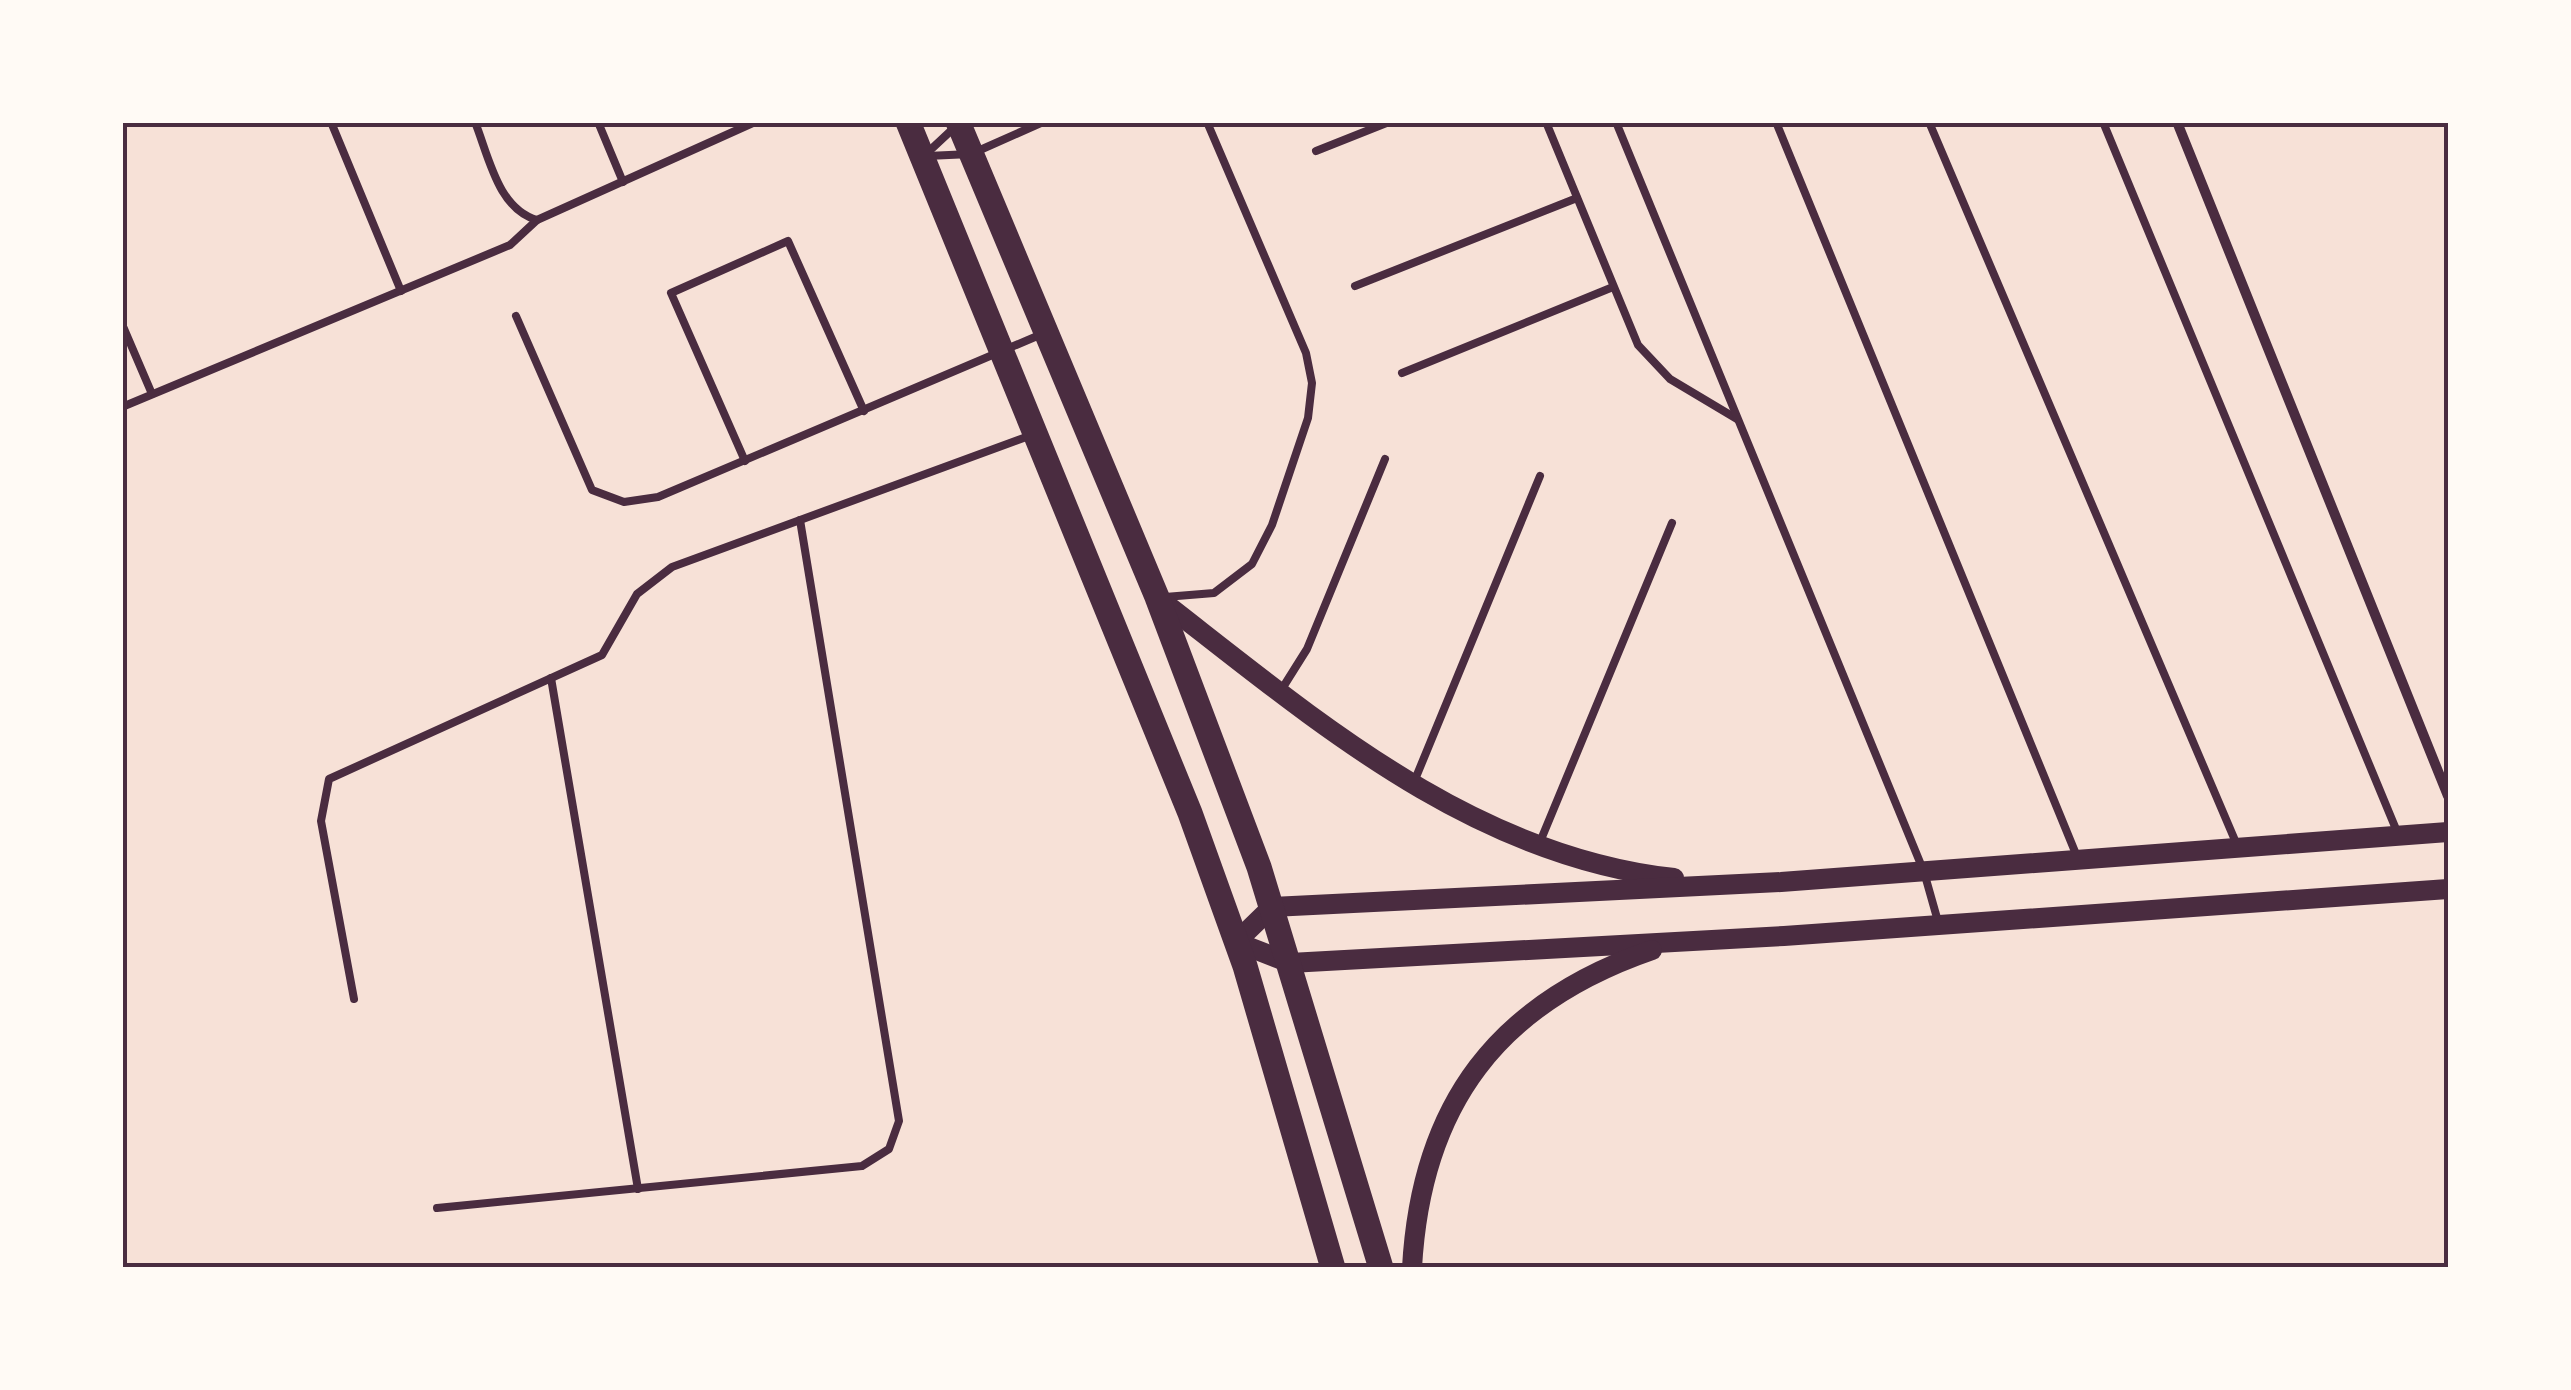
<svg xmlns="http://www.w3.org/2000/svg" width="2571" height="1390" viewBox="0 0 2571 1390" font-family="'DejaVu Sans',sans-serif">
  <style>
    .lines { fill: none; stroke-linecap: round; stroke-linejoin: round }
    .service { stroke: #4a2c40; stroke-width: 8 }
    .minor { stroke: #4a2c40; stroke-width: 10 }
    .secondary { stroke: #4a2c40; stroke-width: 20 }
    .primary { stroke: #4a2c40; stroke-width: 25 }
    .neatline { fill: none; stroke: #4a2c40; stroke-width: 4 }
  </style>
  <rect width="100%" height="100%" fill="#f7e1d7"/>
  <g class="lines">
    <g class="service">
      <polyline points="331,122 401,291"/>
      <path d="M 475,122 C 489,157 498,209 537,220"/>
      <polyline points="598,122 623,182"/>
      <polyline points="1546,122 1638,345 1670,379 1737,419"/>
      <polyline points="1616,122 1924,872 1939,925"/>
      <polyline points="1776,122 2078,859"/>
      <polyline points="1929,122 2237,845"/>
      <polyline points="2103,122 2398,834"/>
      <polyline points="1316,151 1389,122"/>
      <polyline points="926,154 956,126"/>
      <polyline points="927,156 971,154 1043,122"/>
      <polyline points="1355,286 1577,198"/>
      <polyline points="516,316 592,490 624,502 658,497 1042,334"/>
      <polyline points="122,324 152,394"/>
      <polyline points="1402,373 1613,287"/>
      <polyline points="122,407 510,245 537,220 755,122"/>
      <polyline points="745,461 671,293 788,241 864,411"/>
      <polyline points="1165,597 1214,593 1252,564 1272,525 1308,418 1312,383 1306,353 1207,122"/>
      <polyline points="551,678 638,1189"/>
      <polyline points="1280,692 1307,649 1385,459"/>
      <polyline points="1414,782 1540,476"/>
      <polyline points="1540,842 1672,523"/>
      <polyline points="354,999 321,821 329,779 602,655 637,594 672,567 1029,436"/>
      <polyline points="437,1208 862,1166 889,1149 899,1121 800,520"/>
    </g>
    <polyline class="minor" points="2177,122 2448,796"/>
    <g class="secondary">
      <path d="M 1158,598 C 1313,718 1471,856 1674,878"/>
      <polyline points="2448,832 1781,882 1272,907 1236,942 1290,963 1784,936 2448,889"/>
      <path d="M 1412,1268 C 1421,1104 1498,1003 1652,950"/>
    </g>
    <g class="primary">
      <polyline points="908,122 1190,813 1245,966 1333,1268"/>
      <polyline points="958,122 1157,597 1259,867 1381,1268"/>
    </g>
  </g>
  <rect width="2571" height="1390" fill="none" stroke="#fffaf5" stroke-width="250"/>
  <rect x="125" y="125" width="2321" height="1140" class="neatline"/>
</svg>
